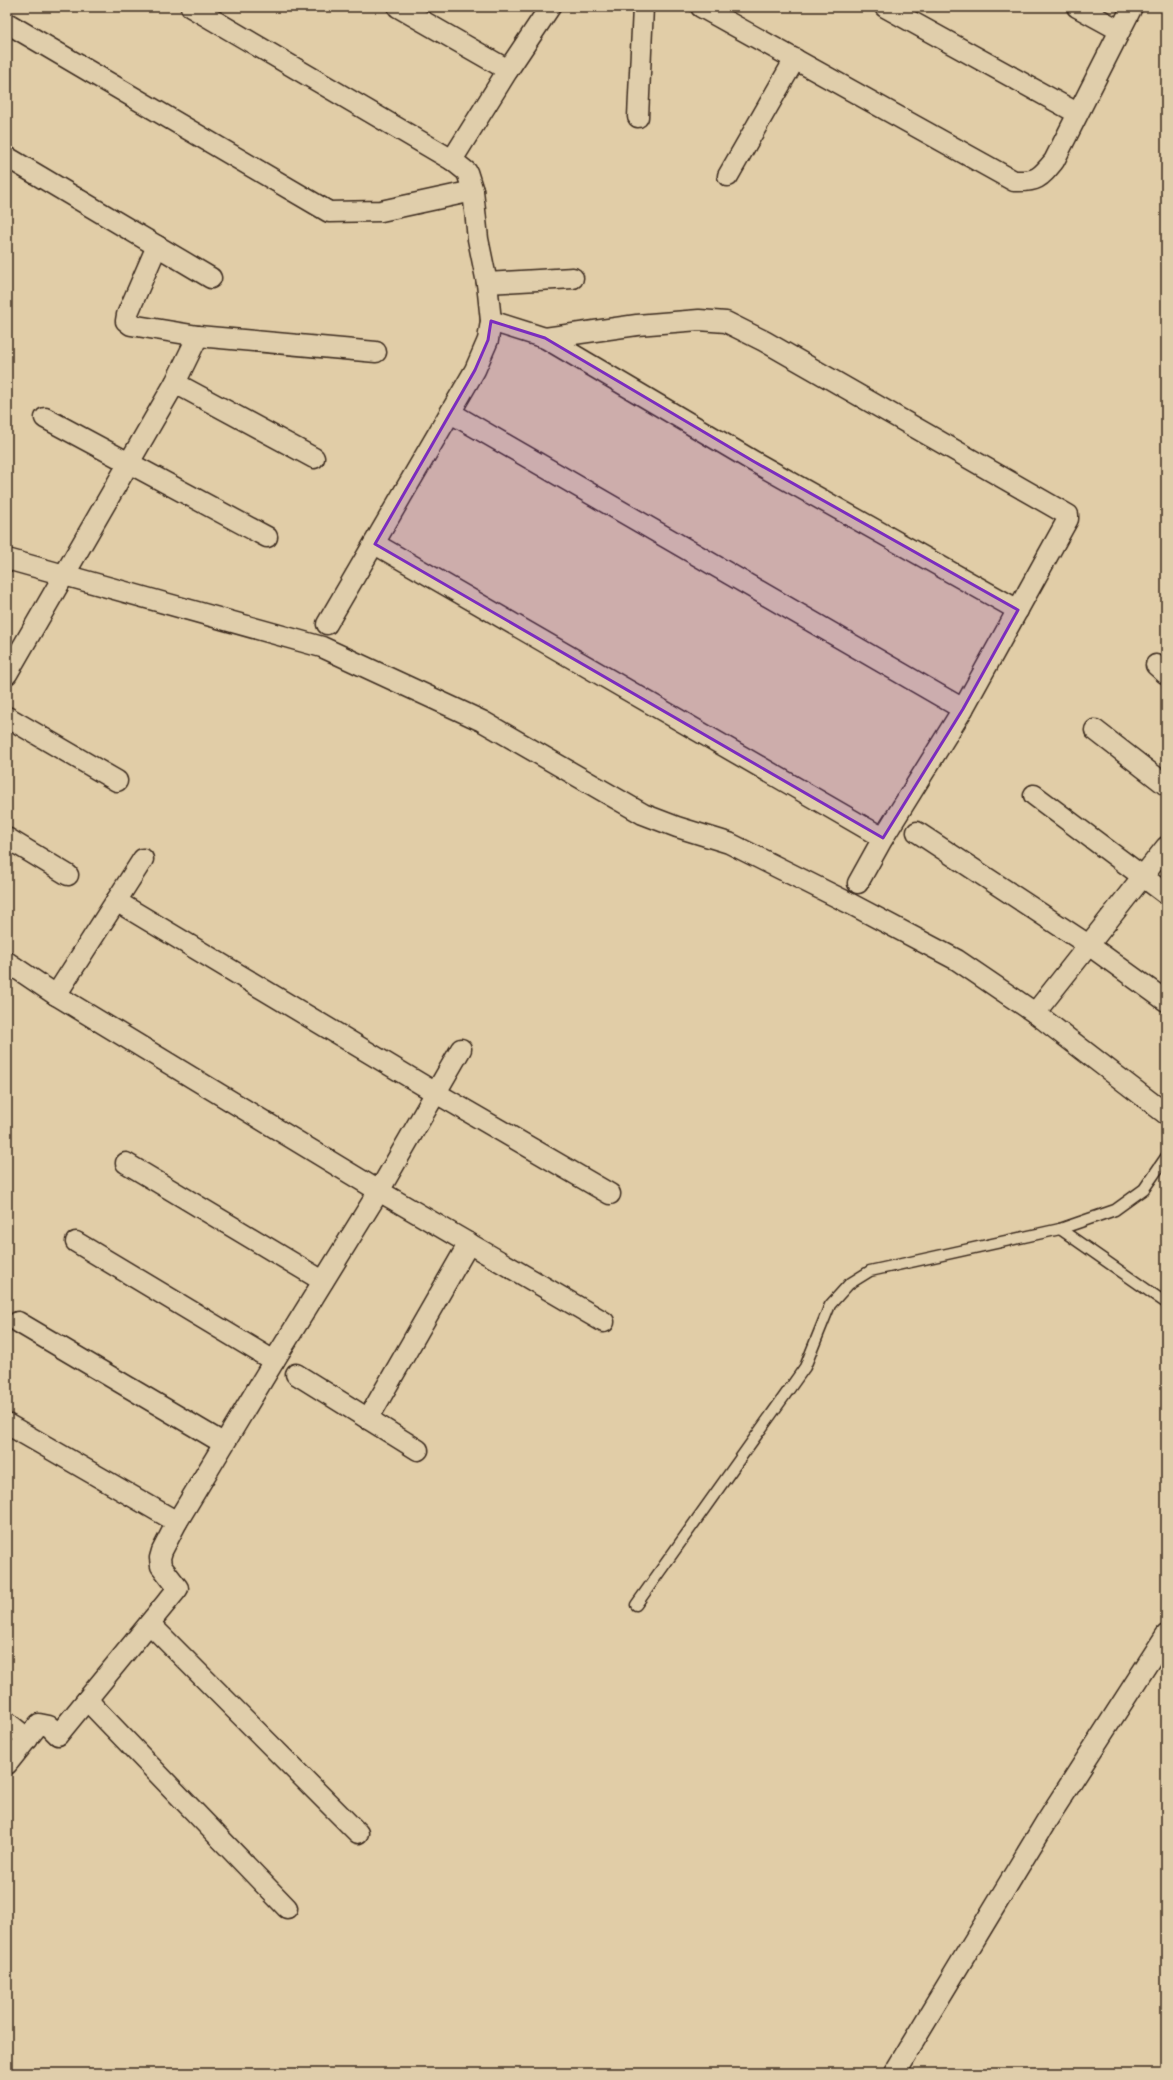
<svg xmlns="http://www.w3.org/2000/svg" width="1173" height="2080" viewBox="0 0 1173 2080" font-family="'Balsamiq Sans',sans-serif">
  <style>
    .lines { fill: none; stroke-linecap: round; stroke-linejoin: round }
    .service-casing { stroke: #3b2a1e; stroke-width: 13 }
    .minor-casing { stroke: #3b2a1e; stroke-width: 23 }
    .service { stroke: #e0ceab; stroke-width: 10 }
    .minor { stroke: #e0ceab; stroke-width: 20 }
    .marked { fill: #7b2cbf; fill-opacity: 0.2; stroke: #7b2cbf; stroke-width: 3; stroke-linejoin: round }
  </style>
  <rect width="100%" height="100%" fill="#e1cda7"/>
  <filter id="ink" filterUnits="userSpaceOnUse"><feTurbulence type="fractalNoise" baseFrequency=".025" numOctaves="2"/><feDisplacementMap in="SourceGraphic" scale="8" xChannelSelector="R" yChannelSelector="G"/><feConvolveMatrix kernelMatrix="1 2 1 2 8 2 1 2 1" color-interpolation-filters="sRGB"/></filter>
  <g filter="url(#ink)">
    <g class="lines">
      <g class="service-casing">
        <g id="service">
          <polyline points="1060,1229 1166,1303"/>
          <polyline points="636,1605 805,1367 830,1305 849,1284 870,1271 1060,1229 1115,1210 1144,1189 1166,1157"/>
        </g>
      </g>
      <g class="minor-casing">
        <g id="minor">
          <polyline points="191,7 452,160"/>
          <polyline points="398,7 508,70"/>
          <path d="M 701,7 L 1014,181 C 1037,182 1040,178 1054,161 L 1132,7"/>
          <polyline points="885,7 1077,113"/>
          <polyline points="1077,7 1119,30"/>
          <polyline points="7,23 329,212 381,211 473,191"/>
          <polyline points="638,117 643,7"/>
          <polyline points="7,157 211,278"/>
          <polyline points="728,176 795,59"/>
          <polyline points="157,246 127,315 126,321 131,325 198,336 376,352"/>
          <polyline points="487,283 573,278"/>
          <polyline points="491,321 545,338 753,461 1018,610"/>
          <polyline points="545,338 637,325 699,320 726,322 764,341 1068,515 1068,519 963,709 883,838 858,883"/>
          <polyline points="175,383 314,458"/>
          <polyline points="451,413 963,709"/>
          <polyline points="45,418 267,537"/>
          <polyline points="375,544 883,838"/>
          <polyline points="7,559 322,647 482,721 643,814 677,827 729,843 849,903 957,960 1035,1013 1166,1114"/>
          <polyline points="327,624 475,370 488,340 491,321 487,283 478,239 473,191 467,172 452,160 508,70 550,7"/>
          <polyline points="1156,665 1166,674"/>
          <polyline points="7,674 175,383 198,336"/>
          <polyline points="7,717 117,781"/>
          <polyline points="1095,730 1166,785"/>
          <polyline points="1034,795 1166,894"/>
          <polyline points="917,832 1090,946 1166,1001"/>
          <polyline points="7,838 68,875"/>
          <polyline points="116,901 436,1093 610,1194"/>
          <polyline points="7,962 56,995 379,1191 604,1322"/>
          <polyline points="56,995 143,859"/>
          <polyline points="1035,1013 1166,847"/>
          <polyline points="126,1163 323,1281"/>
          <polyline points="76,1242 274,1361 379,1191 461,1049"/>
          <polyline points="18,1322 223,1443"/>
          <polyline points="296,1374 418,1450"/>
          <polyline points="368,1419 469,1243"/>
          <polyline points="7,1424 177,1522"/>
          <polyline points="150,1624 358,1833"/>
          <polyline points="87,1700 287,1908"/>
          <polyline points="7,1722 28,1739"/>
          <polyline points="7,1764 39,1724 49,1726 58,1735 175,1592 178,1588 161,1566 160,1558 162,1551 177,1522 274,1361"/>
          <polyline points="894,2073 1047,1820 1166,1635"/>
        </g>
      </g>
      <use href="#service" class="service"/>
      <use href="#minor" class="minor"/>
    </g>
  </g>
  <path class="marked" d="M 491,321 L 545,338 L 753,461 L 1018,610 L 963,709 L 883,838 L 375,544 L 475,370 L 488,340 Z"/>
  <rect width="1173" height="2080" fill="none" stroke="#e0ceab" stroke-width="24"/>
  <rect x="12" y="12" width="1149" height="2056" fill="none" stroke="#3b2a1e" stroke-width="1.5" filter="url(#ink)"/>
</svg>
